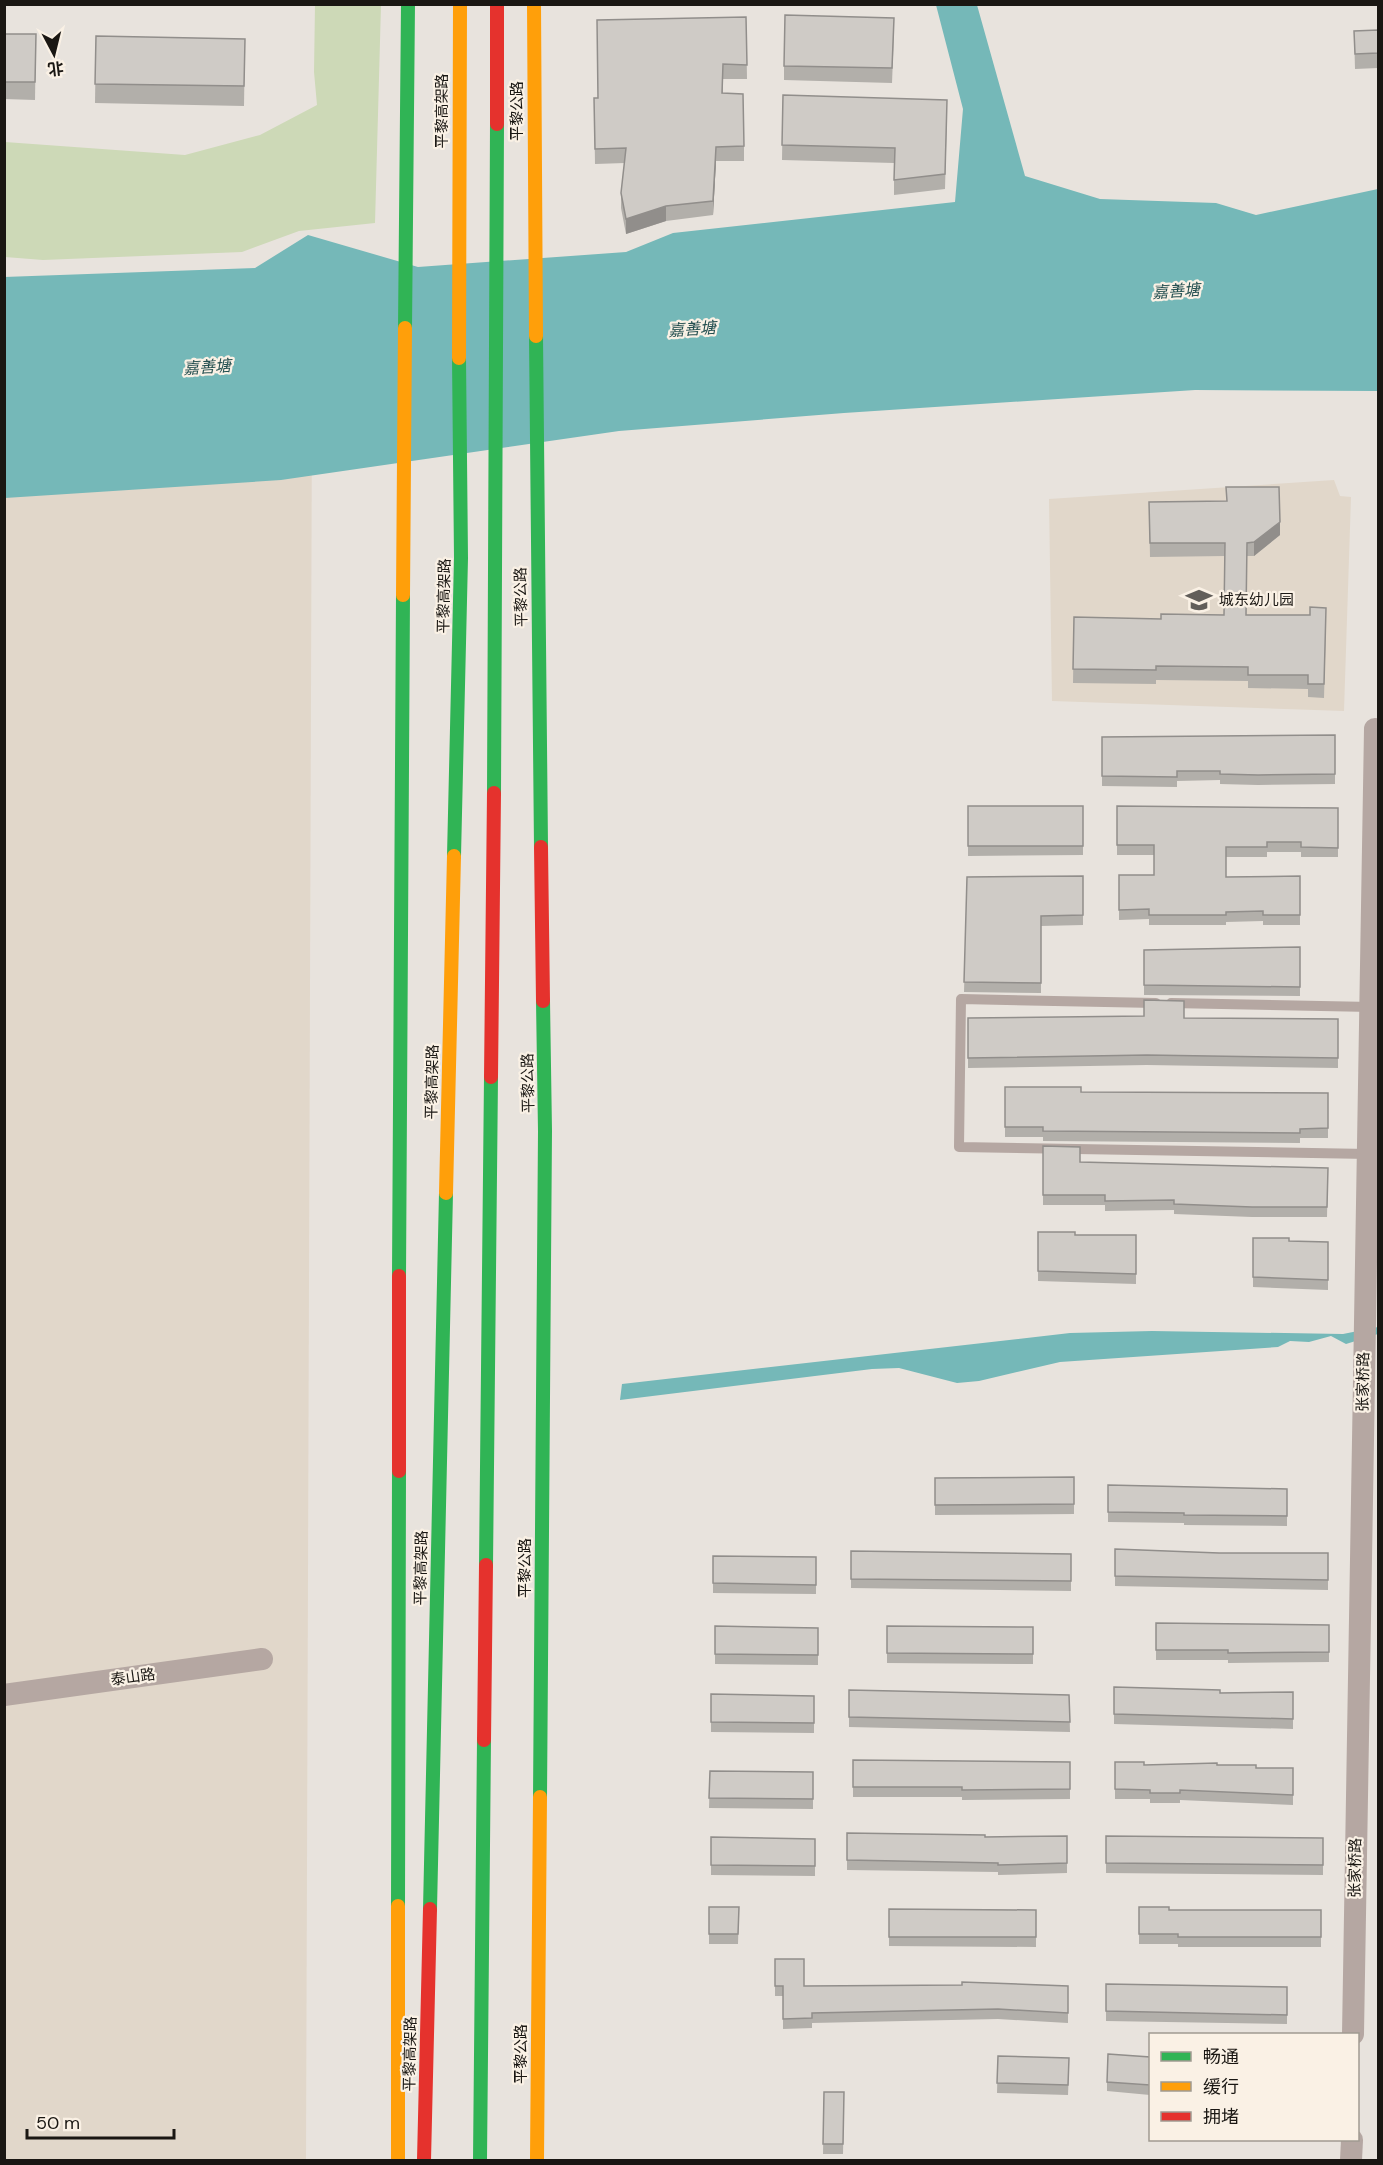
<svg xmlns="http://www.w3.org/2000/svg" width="1383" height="2165" viewBox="0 0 1383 2165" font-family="'DM Sans','Noto Sans SC',sans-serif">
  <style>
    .built { fill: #e1d7ca }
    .green { fill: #cdd9b7 }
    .water { fill: #75b8b8 }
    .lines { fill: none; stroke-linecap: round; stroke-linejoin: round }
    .lane { stroke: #b5a7a2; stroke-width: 10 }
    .street { stroke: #b5a7a2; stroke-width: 22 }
    .fast { stroke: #30b455; stroke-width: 14 }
    .slow { stroke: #ff9f0a; stroke-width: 14 }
    .jam { stroke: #e5322d; stroke-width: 14 }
    .wall { fill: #b2afaa }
    .shaded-wall { fill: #918e8b }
    .building { fill: #cfcbc6; stroke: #918e8b; stroke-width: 1.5 }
    .labels { text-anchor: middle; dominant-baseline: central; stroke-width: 4.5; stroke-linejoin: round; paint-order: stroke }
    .street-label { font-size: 15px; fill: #1a1713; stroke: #faf1e5 }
    .poi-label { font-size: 15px; fill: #1a1713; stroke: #faf1e5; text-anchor: start }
    .water-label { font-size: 16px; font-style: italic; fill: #244f50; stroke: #faf1e5 }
  </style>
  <rect width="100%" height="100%" fill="#e8e3dd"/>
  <g class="built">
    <polygon points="312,402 306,2160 5,2160 5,423"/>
    <polygon points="1334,480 1340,496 1351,497 1344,711 1052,701 1049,499"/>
  </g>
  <polygon class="green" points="315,5 381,5 375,223 299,231 242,252 43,260 5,257 5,142 185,155 260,135 317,105 314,72"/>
  <g class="water">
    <polygon points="936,5 977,5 1025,176 1100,199 1216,203 1256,215 1378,189 1378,391 1195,390 844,413 619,431 281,480 5,498 4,277 255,268 308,235 418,267 626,252 673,233 955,202 963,109"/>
    <polygon points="1378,1327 1378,1334 1346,1344 1331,1336 1309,1342 1290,1341 1278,1347 1060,1362 979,1381 957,1383 899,1368 872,1369 620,1400 622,1384 1070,1333 1152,1331 1343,1334"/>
  </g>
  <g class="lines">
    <g class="lane">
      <polyline points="1156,1003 961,999 959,1147 1369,1154"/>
      <polyline points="1171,1003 1372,1007"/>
    </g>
    <g class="street">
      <polyline points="4,1695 262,1659"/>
      <polyline points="1353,2034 1375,729"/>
      <polyline points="1351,2160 1352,2140"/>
    </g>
    <g class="fast">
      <polyline points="405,328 408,4"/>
      <polyline points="536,336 541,847"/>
      <polyline points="494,793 497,124"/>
      <polyline points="454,856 461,558 459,358"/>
      <polyline points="399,1276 403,595"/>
      <polyline points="486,1565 491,1077"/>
      <polyline points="540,1797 545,1131 543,1001"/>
      <polyline points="398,1906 399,1471"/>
      <polyline points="430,1909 446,1193"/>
      <polyline points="480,2160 484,1740"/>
    </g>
    <g class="slow">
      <polyline points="534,4 536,336"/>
      <polyline points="459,358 460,4"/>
      <polyline points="403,595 405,328"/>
      <polyline points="446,1193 454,856"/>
      <polyline points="398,2160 398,1906"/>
      <polyline points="537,2160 540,1797"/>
    </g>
    <g class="jam">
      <polyline points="497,124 497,4"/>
      <polyline points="541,847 543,1001"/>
      <polyline points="491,1077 494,793"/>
      <polyline points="399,1471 399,1276"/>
      <polyline points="484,1740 486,1565"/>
      <polyline points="424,2160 430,1909"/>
    </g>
  </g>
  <g class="wall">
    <polygon points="746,17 747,79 723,79 723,93 744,146 744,161 716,161 713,215 666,221 626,234 621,208 621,193 625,163 595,164 594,98 598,98"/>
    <polygon points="1378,30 1378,68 1355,69 1354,31"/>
    <polygon points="894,32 892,83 784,80 784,66"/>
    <polygon points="4,34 36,34 35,100 4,99"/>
    <polygon points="96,36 245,39 244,106 95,103"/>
    <polygon points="783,95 947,115 945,189 894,195 894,163 782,160"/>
    <polygon points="1149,502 1280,535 1254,556 1247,556 1246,615 1326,622 1324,698 1308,697 1308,689 1248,688 1248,681 1156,680 1156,684 1073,683 1074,617 1161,619 1224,615 1225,556 1150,557"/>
    <polygon points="1335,735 1335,784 1258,785 1220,784 1220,780 1177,781 1177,787 1102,786 1102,737"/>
    <polygon points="968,806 1083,806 1083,855 968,856"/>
    <polygon points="1117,806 1338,808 1338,857 1301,857 1301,852 1267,852 1267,857 1226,857 1226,877 1300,876 1300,925 1263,925 1263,921 1226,922 1226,925 1149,925 1149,919 1119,920 1119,875 1154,875 1154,855 1117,855"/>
    <polygon points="1083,876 1083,925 1041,926 1041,993 964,992 967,877"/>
    <polygon points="1300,947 1300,996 1144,995 1144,950"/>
    <polygon points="968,1018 1184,1018 1338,1019 1338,1068 1147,1065 968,1068"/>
    <polygon points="1005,1087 1081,1092 1328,1093 1328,1138 1300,1138 1300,1143 1043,1141 1043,1137 1005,1137"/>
    <polygon points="1043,1146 1080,1162 1328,1168 1327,1217 1252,1217 1174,1214 1174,1210 1105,1211 1105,1205 1043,1205"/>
    <polygon points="1038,1232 1075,1235 1136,1235 1136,1284 1038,1281"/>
    <polygon points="1253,1238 1289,1241 1328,1242 1328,1290 1253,1287"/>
    <polygon points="1074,1477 1074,1514 935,1515 935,1478"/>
    <polygon points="1108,1485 1287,1489 1287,1526 1184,1525 1184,1523 1108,1522"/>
    <polygon points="1115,1549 1219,1553 1328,1553 1328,1590 1115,1586"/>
    <polygon points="851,1551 1071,1554 1071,1591 851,1588"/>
    <polygon points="713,1556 816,1557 816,1594 713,1593"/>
    <polygon points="1156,1623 1329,1625 1329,1662 1228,1663 1228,1660 1156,1660"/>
    <polygon points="715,1626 818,1628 818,1665 715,1664"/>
    <polygon points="887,1626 1033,1627 1033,1664 887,1663"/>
    <polygon points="1114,1687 1220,1693 1293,1692 1293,1729 1114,1724"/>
    <polygon points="849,1690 1069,1695 1070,1732 849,1727"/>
    <polygon points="711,1694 814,1696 814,1733 711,1732"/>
    <polygon points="853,1760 1070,1762 1070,1799 962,1800 962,1797 853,1797"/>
    <polygon points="1115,1762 1144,1765 1217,1765 1256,1768 1293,1795 1293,1805 1180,1800 1180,1803 1150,1803 1150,1799 1115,1799"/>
    <polygon points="710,1771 813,1772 813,1809 709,1808"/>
    <polygon points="847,1833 985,1837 1067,1836 1067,1873 998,1875 998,1872 847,1870"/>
    <polygon points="1106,1836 1323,1838 1323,1875 1106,1873"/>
    <polygon points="711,1837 815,1839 815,1876 711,1875"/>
    <polygon points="709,1907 739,1907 738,1944 709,1944"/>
    <polygon points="1139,1907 1169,1910 1321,1910 1321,1947 1178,1947 1178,1944 1139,1944"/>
    <polygon points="889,1909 1036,1910 1036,1947 889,1946"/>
    <polygon points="775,1959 804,1986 1068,1986 1068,2023 998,2019 812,2023 812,2028 783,2029 783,1996 775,1996"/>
    <polygon points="1106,1984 1287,1987 1287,2024 1106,2021"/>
    <polygon points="998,2056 1069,2068 1068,2095 997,2093"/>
    <polygon points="1150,2057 1150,2095 1107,2091 1107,2082"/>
    <polygon points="824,2092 844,2092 843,2154 823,2154"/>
  </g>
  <g class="shaded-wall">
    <polygon points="716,147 716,161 713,215 713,201"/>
    <polygon points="666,206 666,221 626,234 626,219"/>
    <polygon points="1280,522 1280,535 1254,556 1254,542"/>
  </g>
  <g class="building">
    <polygon points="785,15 894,18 892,68 784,66"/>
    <polygon points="746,17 747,65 723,64 722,93 743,94 744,146 716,147 713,201 666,206 626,219 621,193 626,148 595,149 594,98 598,98 597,20"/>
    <polygon points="1378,30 1378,53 1355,54 1354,31"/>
    <polygon points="4,34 36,34 35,82 4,82"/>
    <polygon points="96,36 245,39 244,86 95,84"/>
    <polygon points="783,95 947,100 945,174 894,180 895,148 782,145"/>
    <polygon points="1226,487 1279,487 1280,522 1254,542 1247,543 1246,615 1310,615 1310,607 1326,608 1324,684 1308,684 1308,675 1248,675 1248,667 1156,666 1156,670 1073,669 1074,617 1161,619 1161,614 1224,615 1225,543 1150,543 1149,502 1227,501"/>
    <polygon points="1335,735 1335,774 1258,775 1220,774 1220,771 1177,771 1177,777 1102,776 1102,737"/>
    <rect x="968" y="806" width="115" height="40"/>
    <polygon points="1117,806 1338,808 1338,848 1301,847 1301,842 1267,842 1267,847 1226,847 1226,877 1300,876 1300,915 1263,915 1263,911 1226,912 1226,915 1149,915 1149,909 1119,910 1119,875 1154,875 1154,845 1117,845"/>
    <polygon points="1083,876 1083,915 1041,916 1041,983 964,982 967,877"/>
    <polygon points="1300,947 1300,987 1144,985 1144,950"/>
    <polygon points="1144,1000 1184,1001 1184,1018 1338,1019 1338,1058 1147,1055 968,1058 968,1018 1144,1016"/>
    <polygon points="1005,1087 1081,1087 1081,1092 1328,1093 1328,1128 1300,1129 1300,1133 1043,1131 1043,1127 1005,1127"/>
    <polygon points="1043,1146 1080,1147 1080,1162 1328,1168 1327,1207 1252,1207 1174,1204 1174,1200 1105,1201 1105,1195 1043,1195"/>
    <polygon points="1038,1232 1075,1232 1075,1235 1136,1235 1136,1274 1038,1271"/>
    <polygon points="1253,1238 1289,1238 1289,1241 1328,1242 1328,1280 1253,1277"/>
    <polygon points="1074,1477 1074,1504 935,1505 935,1478"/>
    <polygon points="1108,1485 1287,1489 1287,1516 1184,1515 1184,1513 1108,1512"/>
    <polygon points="1115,1549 1219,1553 1328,1553 1328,1580 1115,1576"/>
    <polygon points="851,1551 1071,1554 1071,1581 851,1579"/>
    <polygon points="713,1556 816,1557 816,1585 713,1583"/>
    <polygon points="1156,1623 1329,1625 1329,1652 1228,1653 1228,1650 1156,1650"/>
    <polygon points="715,1626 818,1628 818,1655 715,1654"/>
    <polygon points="887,1626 1033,1627 1033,1654 887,1653"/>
    <polygon points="1114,1687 1220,1690 1220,1693 1293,1692 1293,1719 1114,1714"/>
    <polygon points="849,1690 1069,1695 1070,1722 849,1717"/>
    <polygon points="711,1694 814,1696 814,1723 711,1722"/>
    <polygon points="853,1760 1070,1762 1070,1789 962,1790 962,1787 853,1787"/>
    <polygon points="1115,1762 1144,1762 1144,1765 1217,1763 1217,1765 1256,1765 1256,1768 1293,1768 1293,1795 1180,1790 1180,1793 1150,1793 1150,1790 1115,1789"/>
    <polygon points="710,1771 813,1772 813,1799 709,1798"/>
    <polygon points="847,1833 985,1835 985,1837 1067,1836 1067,1863 998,1865 998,1863 847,1860"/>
    <polygon points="1106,1836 1323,1838 1323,1865 1106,1863"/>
    <polygon points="711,1837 815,1839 815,1866 711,1865"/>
    <polygon points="709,1907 739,1907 738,1934 709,1934"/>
    <polygon points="1139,1907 1169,1907 1169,1910 1321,1910 1321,1937 1178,1937 1178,1934 1139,1934"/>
    <polygon points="889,1909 1036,1910 1036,1937 889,1937"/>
    <polygon points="775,1959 804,1959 804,1986 962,1985 962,1982 1068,1986 1068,2013 998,2009 812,2013 812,2018 783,2019 783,1986 775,1986"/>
    <polygon points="1106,1984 1287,1987 1287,2015 1106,2011"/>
    <polygon points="1108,2054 1150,2057 1150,2085 1107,2082"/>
    <polygon points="998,2056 1069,2058 1068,2085 997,2083"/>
    <polygon points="824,2092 844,2092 843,2144 823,2144"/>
  </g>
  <defs>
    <g id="school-bare" transform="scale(2.07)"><path d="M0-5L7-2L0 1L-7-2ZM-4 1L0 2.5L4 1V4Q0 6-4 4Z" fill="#625e5a" stroke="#faf1e5" stroke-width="2.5" paint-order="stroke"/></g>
  </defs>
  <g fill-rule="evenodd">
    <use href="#school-bare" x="1199" y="600"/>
  </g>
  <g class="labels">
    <g class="street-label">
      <text transform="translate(442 111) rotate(-90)">平黎高架路</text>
      <text transform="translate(517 111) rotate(-90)">平黎公路</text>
      <text transform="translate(444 596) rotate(-89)">平黎高架路</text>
      <text transform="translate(521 597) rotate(-91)">平黎公路</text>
      <text transform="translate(432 1082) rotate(-89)">平黎高架路</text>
      <text transform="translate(528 1083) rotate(-91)">平黎公路</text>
      <text transform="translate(1363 1382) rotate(-89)">张家桥路</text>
      <text transform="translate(421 1568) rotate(-89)">平黎高架路</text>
      <text transform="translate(525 1568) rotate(-90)">平黎公路</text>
      <text transform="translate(133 1677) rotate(-8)">泰山路</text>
      <text transform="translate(1355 1868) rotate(-89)">张家桥路</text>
      <text transform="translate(410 2054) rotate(-89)">平黎高架路</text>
      <text transform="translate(521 2054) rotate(-90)">平黎公路</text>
    </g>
    <g class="poi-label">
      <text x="1219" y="600">城东幼儿园</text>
    </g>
    <g class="water-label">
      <text transform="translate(1176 291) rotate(-4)">嘉善塘</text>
      <text transform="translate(692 329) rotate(-4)">嘉善塘</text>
      <text transform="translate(207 367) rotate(-4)">嘉善塘</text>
    </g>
  </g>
  <rect width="1383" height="2165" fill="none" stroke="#1a1713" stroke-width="12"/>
  <rect x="1149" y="2033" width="210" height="108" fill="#faf1e5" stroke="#a09a91" stroke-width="1.5"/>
  <rect x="1161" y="2052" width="30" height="9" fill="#30b455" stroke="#a09a91" stroke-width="1.5"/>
  <text x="1203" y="2063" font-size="18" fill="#1a1713">畅通</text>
  <rect x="1161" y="2082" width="30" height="9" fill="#ff9f0a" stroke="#a09a91" stroke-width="1.5"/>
  <text x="1203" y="2093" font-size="18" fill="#1a1713">缓行</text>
  <rect x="1161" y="2112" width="30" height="9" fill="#e5322d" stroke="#a09a91" stroke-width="1.5"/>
  <text x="1203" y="2123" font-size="18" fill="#1a1713">拥堵</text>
  <g transform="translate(54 54) rotate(173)" stroke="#faf1e5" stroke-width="4.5" paint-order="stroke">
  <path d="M0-4.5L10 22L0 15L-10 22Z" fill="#1a1713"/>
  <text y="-9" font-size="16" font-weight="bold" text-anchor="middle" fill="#1a1713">北</text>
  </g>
  <path d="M27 2129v9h147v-9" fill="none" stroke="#1a1713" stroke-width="3"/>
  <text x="36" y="2129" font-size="18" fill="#1a1713" stroke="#faf1e5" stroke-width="4.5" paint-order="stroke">50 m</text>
</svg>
